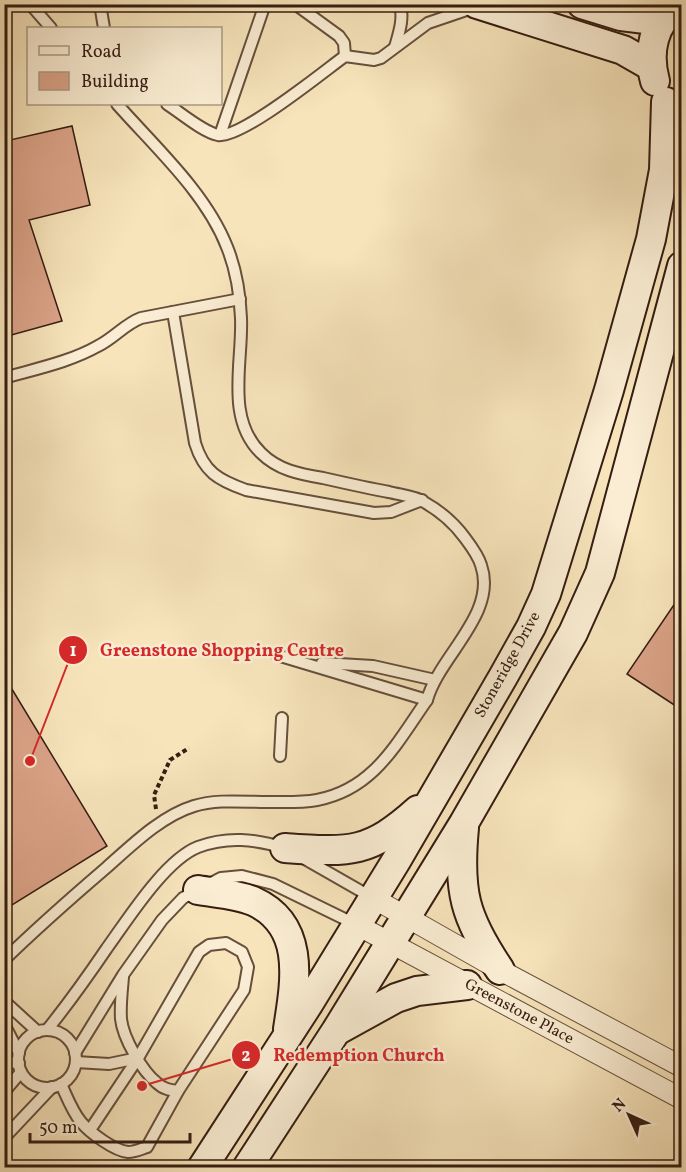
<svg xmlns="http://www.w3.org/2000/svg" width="686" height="1172" viewBox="0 0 686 1172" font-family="Vollkorn,serif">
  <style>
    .building { fill: #dba388; stroke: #351d12; stroke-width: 1.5 }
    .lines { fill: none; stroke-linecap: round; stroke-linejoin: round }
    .lane-casing { stroke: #664f3c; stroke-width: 14 }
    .street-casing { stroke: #664f3c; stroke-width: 22 }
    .secondary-casing { stroke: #351d12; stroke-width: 32 }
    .path { stroke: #351d12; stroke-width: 4; stroke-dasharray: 4.5 3; stroke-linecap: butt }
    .lane { stroke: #faedd3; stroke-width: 10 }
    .street { stroke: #faedd3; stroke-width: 20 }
    .secondary { stroke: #faedd3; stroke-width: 28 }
    .labels { text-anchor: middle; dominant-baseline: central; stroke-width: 5; stroke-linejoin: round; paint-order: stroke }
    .street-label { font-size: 16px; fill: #351d12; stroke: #faedd3 }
    .leader { fill: none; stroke: #d62828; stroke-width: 2 }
    .callout-dot { fill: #d62828; stroke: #faedd3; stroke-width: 2 }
    .mark-label { font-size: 18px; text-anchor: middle; font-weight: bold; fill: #fff }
    .callout-label { font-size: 18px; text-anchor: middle; font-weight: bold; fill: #d62828; stroke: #faedd3; stroke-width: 5; stroke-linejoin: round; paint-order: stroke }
  </style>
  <rect width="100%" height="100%" fill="#f7e4bb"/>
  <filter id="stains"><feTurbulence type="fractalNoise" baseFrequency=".00333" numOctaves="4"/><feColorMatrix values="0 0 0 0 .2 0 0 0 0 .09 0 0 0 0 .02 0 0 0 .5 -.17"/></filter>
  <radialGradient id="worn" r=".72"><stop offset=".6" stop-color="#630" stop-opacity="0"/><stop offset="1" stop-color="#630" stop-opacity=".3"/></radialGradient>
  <g class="building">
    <polygon points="72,126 90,205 29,220 62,321 4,337 4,136 6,141"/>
    <polygon points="682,593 682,710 627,674"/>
    <polygon points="4,676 107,846 4,910"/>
  </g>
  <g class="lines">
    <g class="lane-casing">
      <g id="lane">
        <polyline points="30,4 51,28"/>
        <polyline points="104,4 101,10 104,28"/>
        <polyline points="295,4 339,36 344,43 345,56"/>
        <path d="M 395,47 C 399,33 404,19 400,4"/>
        <path d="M 167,104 C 181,113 203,132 218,135 C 241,139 323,72 345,56 L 374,60 L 381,58 L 428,23 L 478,6"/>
        <polyline points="220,135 265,4"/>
        <path d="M 173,312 L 195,443 C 204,472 218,480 246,490 L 374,513 L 391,512 L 422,500"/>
        <path d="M 4,378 C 35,369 70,362 98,346 C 114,338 125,324 141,318 L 240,299"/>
        <polyline points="277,655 427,700"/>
        <polyline points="322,663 373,666 435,680"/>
        <polyline points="280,756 282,718"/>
        <polyline points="303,858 373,898"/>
        <path d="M 4,960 C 37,928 71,898 106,868 C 131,846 161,816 194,806 C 217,799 243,802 267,802 C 283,802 300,803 317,800 C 374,789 396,744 427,700 C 439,656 498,614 481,565 C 478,555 471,546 465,538 C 454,523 440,511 424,502 C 415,496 400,495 389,492 C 367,488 345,483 323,478 C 299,474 278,470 261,453 C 225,418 243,362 241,318 C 240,294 236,269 227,247 C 206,193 155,147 117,104"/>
        <path d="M 123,977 C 122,990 120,1005 121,1019 C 123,1038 142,1071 157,1083 C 163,1089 170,1090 178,1091"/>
        <polyline points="4,1001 38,1032"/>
        <polyline points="4,1024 19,1053"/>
        <path d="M 47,1030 C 68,1004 88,976 107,948 C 128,919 165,860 198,847 C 227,836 255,839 284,848"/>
        <circle cx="47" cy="1059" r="29"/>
        <polyline points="75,1053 123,975 162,920 183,898 221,878 242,876 273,884 357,925"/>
        <polyline points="4,1062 19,1063"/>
        <polyline points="76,1062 109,1064 138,1058"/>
        <path d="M 61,1084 C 67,1097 72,1111 81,1122 C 90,1133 115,1151 128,1152 C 135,1152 141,1149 147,1147 L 178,1091 L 244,990 L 248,967 L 242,952 L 226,943 L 209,945 L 199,952 L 138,1058 L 90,1130"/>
        <polyline points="4,1092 21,1072"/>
        <polyline points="4,1138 52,1087"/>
      </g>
    </g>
    <g class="street-casing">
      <g id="street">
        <polyline points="373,898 500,970 682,1067"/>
        <polyline points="357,925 682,1099"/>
      </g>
    </g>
    <g class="secondary-casing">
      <g id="secondary">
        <polyline points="477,4 623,50 651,66"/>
        <polyline points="582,4 621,16 662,21"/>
        <path d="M 655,81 C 647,52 653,22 679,4"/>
        <path d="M 464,828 C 458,891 464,917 500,970"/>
        <path d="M 285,848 C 349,852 368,855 418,810"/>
        <path d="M 198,890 C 216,893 236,894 253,901 C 307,925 295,983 288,1029"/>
        <polyline points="338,1030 396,998 417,991 467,985"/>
        <polyline points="202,1168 309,1003 396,861 503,677 531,627 546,594 609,390 651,239 664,170 666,102"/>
        <polyline points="247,1168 336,1031 464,823 573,633 600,573 682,266"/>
      </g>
    </g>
    <polyline class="path" points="156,809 154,795 170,760 189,748"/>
    <use href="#lane" class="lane"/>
    <use href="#street" class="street"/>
    <use href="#secondary" class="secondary"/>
  </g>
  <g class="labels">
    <g class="street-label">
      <text transform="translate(508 665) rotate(-61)">Stoneridge Drive</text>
      <text transform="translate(519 1012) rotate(28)">Greenstone Place</text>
    </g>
  </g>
  <path class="leader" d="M30 761L73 650M142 1086L246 1055"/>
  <g class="callout-dot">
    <circle cx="30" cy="761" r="6"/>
    <circle cx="142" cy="1086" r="6"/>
    <circle cx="73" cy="650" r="15"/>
    <circle cx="246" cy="1055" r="15"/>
  </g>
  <g class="mark-label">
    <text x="73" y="656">1</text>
    <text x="246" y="1061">2</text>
  </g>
  <g class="callout-label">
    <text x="222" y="656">Greenstone Shopping Centre</text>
    <text x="359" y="1061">Redemption Church</text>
  </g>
  <rect width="686" height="1172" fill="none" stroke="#f7e4bb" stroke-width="24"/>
  <rect x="6" y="6" width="674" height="1160" fill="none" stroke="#351d12" stroke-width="3"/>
  <rect x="12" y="12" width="662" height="1148" fill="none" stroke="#351d12" stroke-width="1.5"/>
  <rect x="27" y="27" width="195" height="78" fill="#faedd3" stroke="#ab9a86" stroke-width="1.5"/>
  <rect x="39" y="46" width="30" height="9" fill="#faedd3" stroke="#ab9a86" stroke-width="1.5"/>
  <text x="81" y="57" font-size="18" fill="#351d12">Road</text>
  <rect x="39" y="72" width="30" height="18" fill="#dba388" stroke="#ab9a86" stroke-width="1.5"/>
  <text x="81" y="87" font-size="18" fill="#351d12">Building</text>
  <g transform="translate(629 1115) rotate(315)" stroke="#faedd3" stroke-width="4.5" paint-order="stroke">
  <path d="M0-4.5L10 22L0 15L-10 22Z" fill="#351d12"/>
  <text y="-9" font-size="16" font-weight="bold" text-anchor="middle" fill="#351d12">N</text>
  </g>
  <path d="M30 1133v9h160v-9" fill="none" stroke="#351d12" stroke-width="3"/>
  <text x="39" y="1133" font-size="18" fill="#351d12" stroke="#faedd3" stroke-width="4.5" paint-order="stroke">50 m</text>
  <rect width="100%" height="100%" filter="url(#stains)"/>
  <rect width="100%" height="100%" fill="url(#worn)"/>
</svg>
